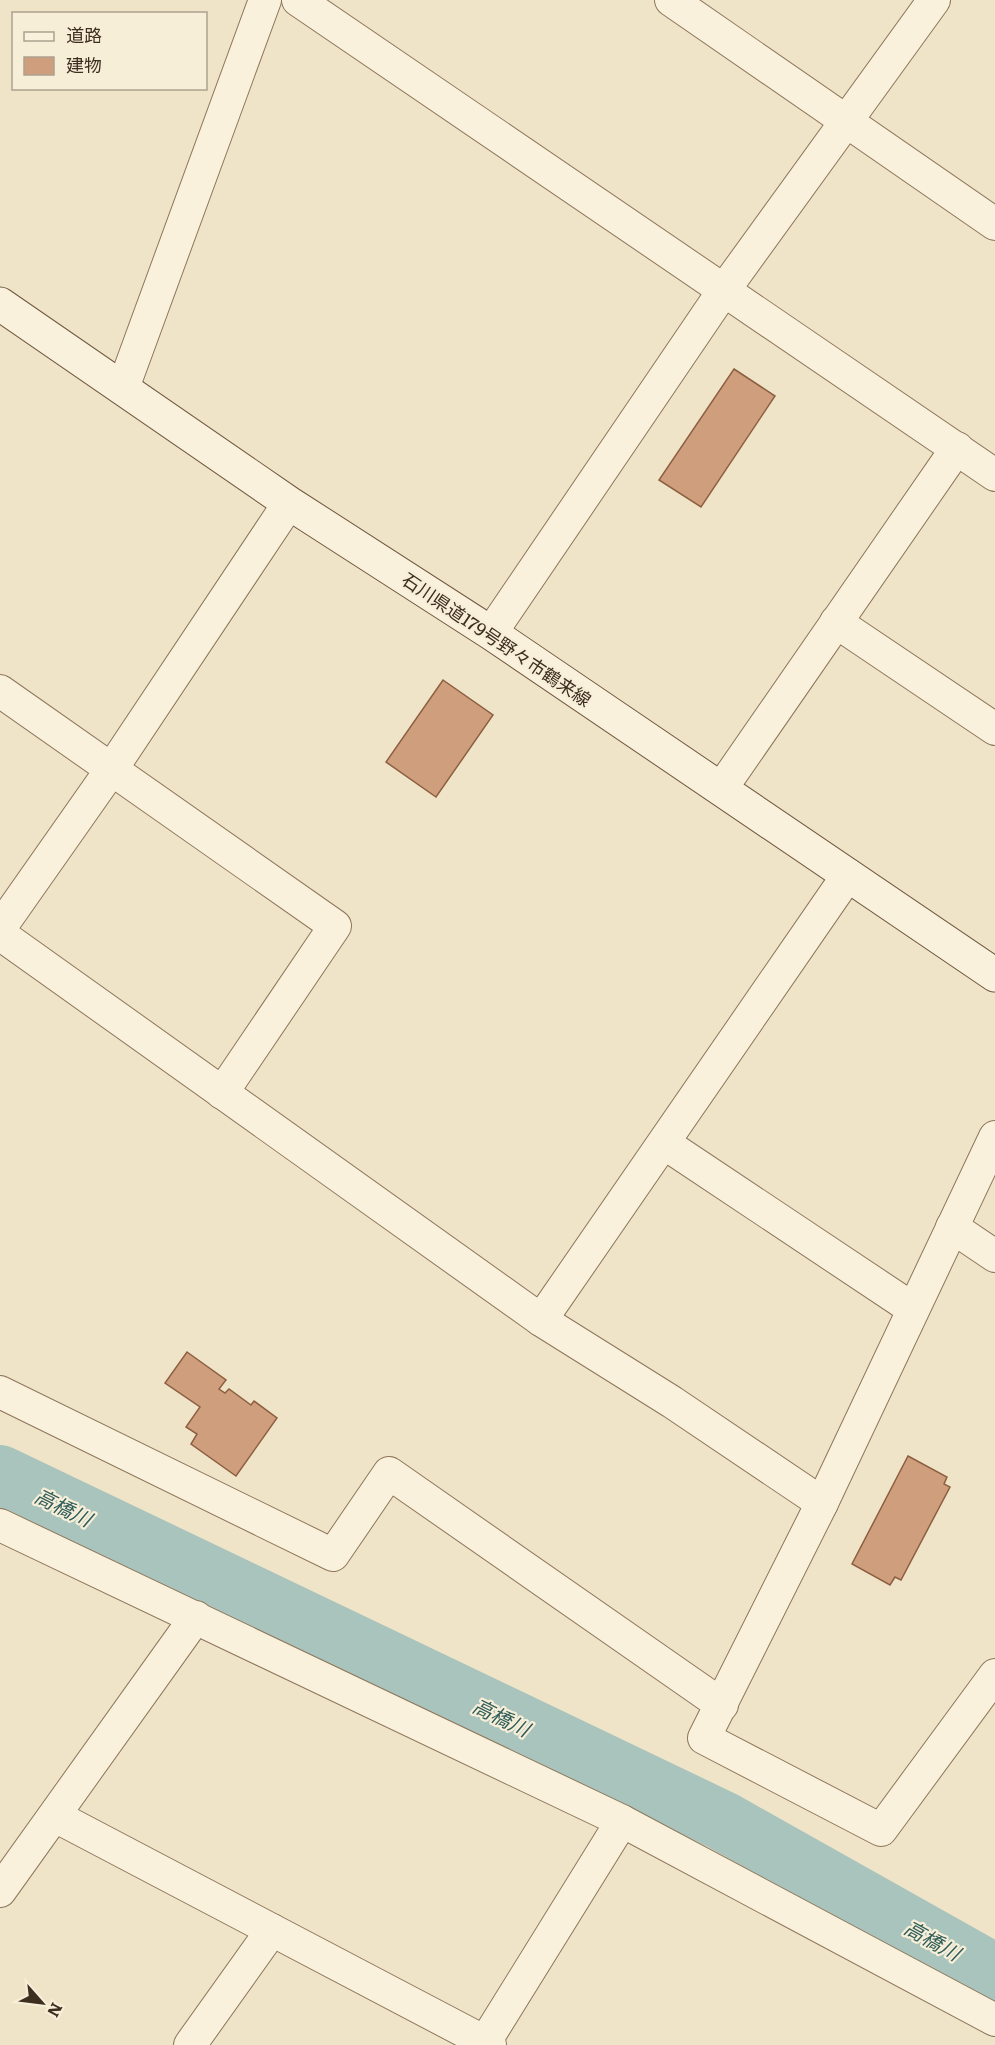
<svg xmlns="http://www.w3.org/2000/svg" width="995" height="2045" viewBox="0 0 995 2045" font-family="Literata,'Noto Sans JP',serif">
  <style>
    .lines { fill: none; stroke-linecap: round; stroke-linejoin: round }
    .river { stroke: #a9c4bc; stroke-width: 60 }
    .building { fill: #cf9f7d; stroke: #8d5f41; stroke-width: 1.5 }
    .street-casing { stroke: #8d765c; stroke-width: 34 }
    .secondary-casing { stroke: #6f573f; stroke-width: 35 }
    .street { stroke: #faf1dc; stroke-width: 32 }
    .secondary { stroke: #faf1dc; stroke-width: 33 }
    .labels { text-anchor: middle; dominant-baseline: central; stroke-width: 4.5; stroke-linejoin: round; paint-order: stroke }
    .street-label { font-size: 18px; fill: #3d2e20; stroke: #f7eed8 }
    .water-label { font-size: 20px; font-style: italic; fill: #2f5d5a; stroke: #f7eed8 }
  </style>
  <rect width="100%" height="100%" fill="#f0e4c8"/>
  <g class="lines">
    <polyline class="river" points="0,1475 723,1821 995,1974"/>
  </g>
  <g class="building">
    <polygon points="734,369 775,396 701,507 659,480"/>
    <polygon points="443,680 493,715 436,797 386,762"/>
    <polygon points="187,1352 226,1380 219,1389 225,1393 229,1389 251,1405 254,1401 277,1418 236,1476 191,1444 197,1434 186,1427 200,1407 165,1383"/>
    <polygon points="908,1456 947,1477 944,1484 950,1487 901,1580 895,1577 890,1585 852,1564"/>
  </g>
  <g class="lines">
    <g class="street-casing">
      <g id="street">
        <polyline points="298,0 995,475"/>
        <polyline points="671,0 995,224"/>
        <polyline points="123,388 265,0"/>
        <polyline points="836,622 995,729"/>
        <polyline points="491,633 724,290 934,0"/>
        <polyline points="0,691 335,926 222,1093"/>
        <polyline points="721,789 957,448"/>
        <polyline points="0,928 111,770 289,503"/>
        <polyline points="0,934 541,1320 672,1402 822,1503"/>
        <polyline points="995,1137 822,1503 704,1738 881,1830 995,1675"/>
        <polyline points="664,1143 913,1309"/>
        <polyline points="952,1227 995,1256"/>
        <polyline points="541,1320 848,875"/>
        <polyline points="0,1392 333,1555 389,1473 722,1705"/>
        <polyline points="0,1525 622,1821 995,2020"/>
        <polyline points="55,1816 485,2042"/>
        <polyline points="0,1891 196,1617"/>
        <polyline points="190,2045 272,1930"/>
        <polyline points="490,2045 485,2042 622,1821"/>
      </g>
    </g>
    <g class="secondary-casing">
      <polyline id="secondary" points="0,304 289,503 491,633 995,975"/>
    </g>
    <use href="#street" class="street"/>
    <use href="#secondary" class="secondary"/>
  </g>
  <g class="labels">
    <g class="street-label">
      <text transform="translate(497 639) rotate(34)">石川県道179号野々市鶴来線</text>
    </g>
    <g class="water-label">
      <text transform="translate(64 1506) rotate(26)">高橋川</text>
      <text transform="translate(502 1716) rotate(26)">高橋川</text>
      <text transform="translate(933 1939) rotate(29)">高橋川</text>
    </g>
  </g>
  <rect x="12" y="12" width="195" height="78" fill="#f7eed8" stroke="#ada18e" stroke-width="1.5"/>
  <rect x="24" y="32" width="30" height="9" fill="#faf1dc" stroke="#ada18e" stroke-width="1.5"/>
  <text x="66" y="42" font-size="18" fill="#3d2e20">道路</text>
  <rect x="24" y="57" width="30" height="18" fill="#cf9f7d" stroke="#ada18e" stroke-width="1.5"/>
  <text x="66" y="72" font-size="18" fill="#3d2e20">建物</text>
  <g transform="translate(42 2003) rotate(118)" stroke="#f7eed8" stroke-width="4.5" paint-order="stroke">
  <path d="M0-4.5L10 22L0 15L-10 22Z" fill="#3d2e20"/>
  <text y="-9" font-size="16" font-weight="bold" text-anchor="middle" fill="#3d2e20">N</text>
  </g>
</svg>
